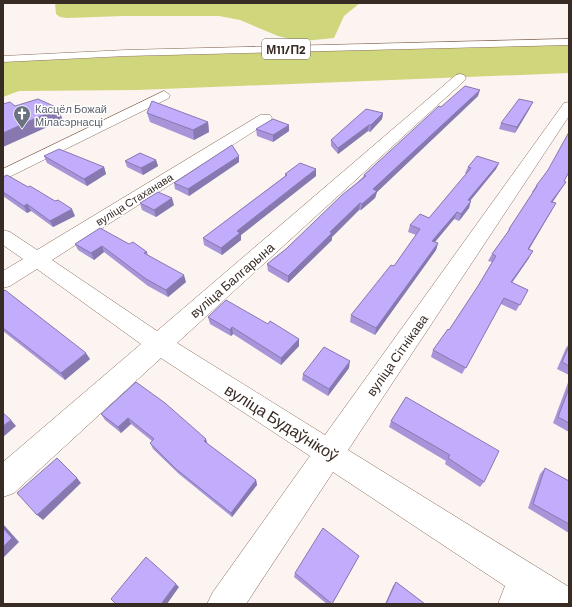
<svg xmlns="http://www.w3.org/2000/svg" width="572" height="607" viewBox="0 0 572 607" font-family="Barlow,sans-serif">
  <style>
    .green { fill: #d0d67c }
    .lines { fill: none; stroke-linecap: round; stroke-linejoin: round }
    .minor-casing { stroke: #8a6c5b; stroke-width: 1 }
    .highway-casing { stroke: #8a6c5b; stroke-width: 1 }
    .minor { fill: #fff; fill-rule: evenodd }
    .highway { fill: #fff; fill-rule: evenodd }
    .wall { fill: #a794d9 }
    .shaded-wall { fill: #8878b0 }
    .building { fill: #c2acfc; stroke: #8878b0 }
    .labels { text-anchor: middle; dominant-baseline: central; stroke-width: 3; stroke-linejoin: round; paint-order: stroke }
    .far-worship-label { font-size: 11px; fill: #5b616d; stroke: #fff; text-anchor: start }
    .far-street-label { font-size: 11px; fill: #382b24; stroke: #fff }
    .shield { fill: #fff; stroke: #746b66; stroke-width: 1 }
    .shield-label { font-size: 12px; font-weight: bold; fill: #382b24 }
    .street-label { font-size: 13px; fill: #382b24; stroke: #fff }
    .near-street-label { font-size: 16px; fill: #382b24; stroke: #fff }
  </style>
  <rect width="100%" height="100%" fill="#fbf4f0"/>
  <g class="green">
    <polygon points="55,3 360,3 344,16 334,38 304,41 290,39 278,36 240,20 219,16 123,16 67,18 60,17 56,14"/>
    <polygon points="569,45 569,73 137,90 19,91 3,97 3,62 135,56"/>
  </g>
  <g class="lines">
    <g class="minor-casing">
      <g id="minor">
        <polygon points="460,74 464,75 466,78 464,81 177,343 325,435 564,103 569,102 569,116 348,450 569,587 569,604 498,604 505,586 333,472 246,604 207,604 213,592 310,456 161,358 14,493 3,497 3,462 141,344 37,269 10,286 3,288 3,271 23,259 3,245 3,230 10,232 37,250 260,115 270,115 272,118 270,121 52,260 157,331 456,75"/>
        <polygon points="164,91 170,95 169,98 3,180 3,169"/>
      </g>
    </g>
    <g class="highway-casing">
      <polygon id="highway" points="569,39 569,45 126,56 3,62 3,56 126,50"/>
    </g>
    <use href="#minor" class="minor"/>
    <use href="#highway" class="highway"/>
  </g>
  <g class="wall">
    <polygon points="478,96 377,192 375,198 361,210 359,210 332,237 332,240 288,283 268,271 267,264 286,249 363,177 364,175 441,107"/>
    <polygon points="530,108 515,133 499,129 501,123"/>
    <polygon points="147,113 208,122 209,132 194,140 150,122"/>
    <polygon points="383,113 382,119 370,132 368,131 338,154 331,146 331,140"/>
    <polygon points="256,129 289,131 273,142 257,136"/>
    <polygon points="44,156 104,167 106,174 87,186 47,163"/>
    <polygon points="239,156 239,162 189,196 175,189 174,183"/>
    <polygon points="156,160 158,166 143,175 127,167 125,161"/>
    <polygon points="499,163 496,169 470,201 469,208 459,221 454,219 435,242 438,243 436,250 375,335 350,322 351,315 394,266 416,235 408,232 410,225 429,218 466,174 465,173 468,167"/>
    <polygon points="285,174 316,176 241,235 241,240 222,255 204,245 203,238 285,176"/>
    <polygon points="3,177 75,216 53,227 31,211 27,213 3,196"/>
    <polygon points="564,181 562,188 552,202 552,210 529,249 529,258 512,283 528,290 516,311 501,304 462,374 431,357 433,350 449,330 478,286 492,262 488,261 492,254 506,235 509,229 533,193 532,192 536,186"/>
    <polygon points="140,203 174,205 156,217 142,210"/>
    <polygon points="75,244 129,244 147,252 148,255 186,282 168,297 148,286 104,252 94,260 78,250"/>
    <polygon points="3,292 90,359 65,380 3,331"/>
    <polygon points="208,317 268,324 299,339 299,346 281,365 233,334 231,336 210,324"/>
    <polygon points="569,344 569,375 557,369 566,348"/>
    <polygon points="349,368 328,396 302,380 303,374"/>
    <polygon points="569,380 569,432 553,423"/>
    <polygon points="136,382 207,444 256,480 257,485 232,517 179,474 153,449 150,443 152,441 131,424 121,433 105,420 101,414"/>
    <polygon points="406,397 484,482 480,487 445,464 446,461 389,427 391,421"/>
    <polygon points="545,468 569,481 569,533 528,508 540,474"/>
    <polygon points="359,556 332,604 327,604 294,577 295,573"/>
    <polygon points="396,582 425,604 385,604 393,586"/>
  </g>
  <g class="shaded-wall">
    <polygon points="480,90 478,96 377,192 375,198 361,210 362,204 373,189"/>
    <polygon points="533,102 530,108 515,133 517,127"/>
    <polygon points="58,108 63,120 3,147 3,133"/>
    <polygon points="383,113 382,119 370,132 371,125"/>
    <polygon points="208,122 209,132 194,140 193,130"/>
    <polygon points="289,125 289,131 273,142 273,135"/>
    <polygon points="369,125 368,131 338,154 338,148"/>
    <polygon points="239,156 239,162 189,196 188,189"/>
    <polygon points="156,160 158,166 143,175 141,168"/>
    <polygon points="499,163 496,169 465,207 468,200"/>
    <polygon points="104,167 106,174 87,186 84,179"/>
    <polygon points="316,169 316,176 241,235 241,240 222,255 221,248 237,231"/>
    <polygon points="566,182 548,209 551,202"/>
    <polygon points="172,198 174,205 156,217 154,210"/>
    <polygon points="471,201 469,208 459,221 461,214"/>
    <polygon points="360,203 359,210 332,237 332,240 288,283 288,276 330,232"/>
    <polygon points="556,203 552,210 525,256 528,249"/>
    <polygon points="27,204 31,211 27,213 24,206"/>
    <polygon points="72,209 75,216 53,227 50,221"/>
    <polygon points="457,212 454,219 430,248 432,241"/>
    <polygon points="438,243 436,250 375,335 376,328"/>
    <polygon points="102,246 104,252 94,260 91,253"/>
    <polygon points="533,251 529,258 507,289 511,282"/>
    <polygon points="184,275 186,282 168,297 166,290"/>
    <polygon points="232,327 233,334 231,336 230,330"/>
    <polygon points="299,339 299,346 281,365 281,358"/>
    <polygon points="86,353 90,359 65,380 61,373"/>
    <polygon points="350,361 349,368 328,396 329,389"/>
    <polygon points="128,418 131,424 121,433 118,427"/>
    <polygon points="11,420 16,426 3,437 3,426"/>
    <polygon points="206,439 208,445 204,441"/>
    <polygon points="77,478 81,483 43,520 37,515"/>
    <polygon points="256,480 257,485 232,517 231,513"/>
    <polygon points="3,524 19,542 3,558"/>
    <polygon points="176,584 179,587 167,604 161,604"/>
  </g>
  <g class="building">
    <polygon points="465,86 480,90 373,189 377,191 362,204 360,203 330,232 332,233 288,276 267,264 286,249 342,195 366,176 364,175 439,106 441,107"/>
    <polygon points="38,99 58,108 3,133 3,104 10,102 15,106"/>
    <polygon points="519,99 533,102 517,127 501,123"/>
    <polygon points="152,101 208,122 193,130 147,113"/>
    <polygon points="366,109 383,113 371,125 369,125 338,148 331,140"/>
    <polygon points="273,119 289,125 273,135 256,129"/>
    <polygon points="569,132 569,172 564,181 566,182 551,202 556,203 528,249 533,251 511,282 528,290 520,305 504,298 466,368 433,350 448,329 449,330 478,286 496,256 492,254 510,229 509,229 537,186 536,186 548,170"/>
    <polygon points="232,145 239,156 188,189 174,183"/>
    <polygon points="59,149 104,167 84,179 44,156"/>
    <polygon points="140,153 156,160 141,168 125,161"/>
    <polygon points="477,156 499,163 468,200 471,201 461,214 457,212 432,241 438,243 376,328 351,315 391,265 394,266 420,229 410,225 420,214 429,218 471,168 468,167"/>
    <polygon points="300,163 316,169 237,231 240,233 221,248 203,238 287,175 285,174"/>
    <polygon points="7,175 28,187 30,186 55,201 58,200 72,209 50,221 27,204 24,206 3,192 3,177"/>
    <polygon points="158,192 172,198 154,210 140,203"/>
    <polygon points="100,228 129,244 133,242 147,252 144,253 184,275 166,290 146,279 102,246 91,253 75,244"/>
    <polygon points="5,290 86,353 61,373 3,328 3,292"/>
    <polygon points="226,300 268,324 270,321 299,339 281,358 232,327 230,330 208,317"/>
    <polygon points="569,346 569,366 562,362"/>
    <polygon points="324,347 350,361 329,389 303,374"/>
    <polygon points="136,382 165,403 206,439 204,441 256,480 231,513 176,469 150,443 154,439 128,418 118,427 101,414"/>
    <polygon points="569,388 569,423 558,417"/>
    <polygon points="406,397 499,451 484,482 448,458 450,455 391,421"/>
    <polygon points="3,413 11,420 3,426"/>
    <polygon points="57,458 77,478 37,515 17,493"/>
    <polygon points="545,468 569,481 569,524 533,504"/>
    <polygon points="3,528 12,538 3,547"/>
    <polygon points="323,528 359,556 332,604 295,573"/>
    <polygon points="146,557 176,584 161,604 116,604 111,599"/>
    <polygon points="396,582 425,604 386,604"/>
  </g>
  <defs>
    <g id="church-pin" transform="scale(0.9)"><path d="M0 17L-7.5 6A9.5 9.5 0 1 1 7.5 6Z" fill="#6b7280" stroke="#fff"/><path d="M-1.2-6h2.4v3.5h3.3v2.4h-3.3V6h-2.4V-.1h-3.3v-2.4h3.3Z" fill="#fff"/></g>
  </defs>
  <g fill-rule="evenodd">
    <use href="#church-pin" x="22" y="114"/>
  </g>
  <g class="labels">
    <g class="far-worship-label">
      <text x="35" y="108">Касцёл Божай<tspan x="35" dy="13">Міласэрнасці</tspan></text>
    </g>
    <g class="far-street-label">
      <text transform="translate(134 199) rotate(-32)">вуліца Стаханава</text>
    </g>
    <rect class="shield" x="262" y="39" width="48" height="20" rx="3"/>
    <g class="shield-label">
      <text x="286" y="49">М11/П2</text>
    </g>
    <g class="street-label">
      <text transform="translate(232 280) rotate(-41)">вуліца Балгарына</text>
      <text transform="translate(397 355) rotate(-55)">вуліца Сітнікава</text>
    </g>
    <g class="near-street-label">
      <text transform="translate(282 422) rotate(32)">вуліца Будаўнікоў</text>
    </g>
  </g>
  <rect width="572" height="607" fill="none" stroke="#382b24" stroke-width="8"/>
</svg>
